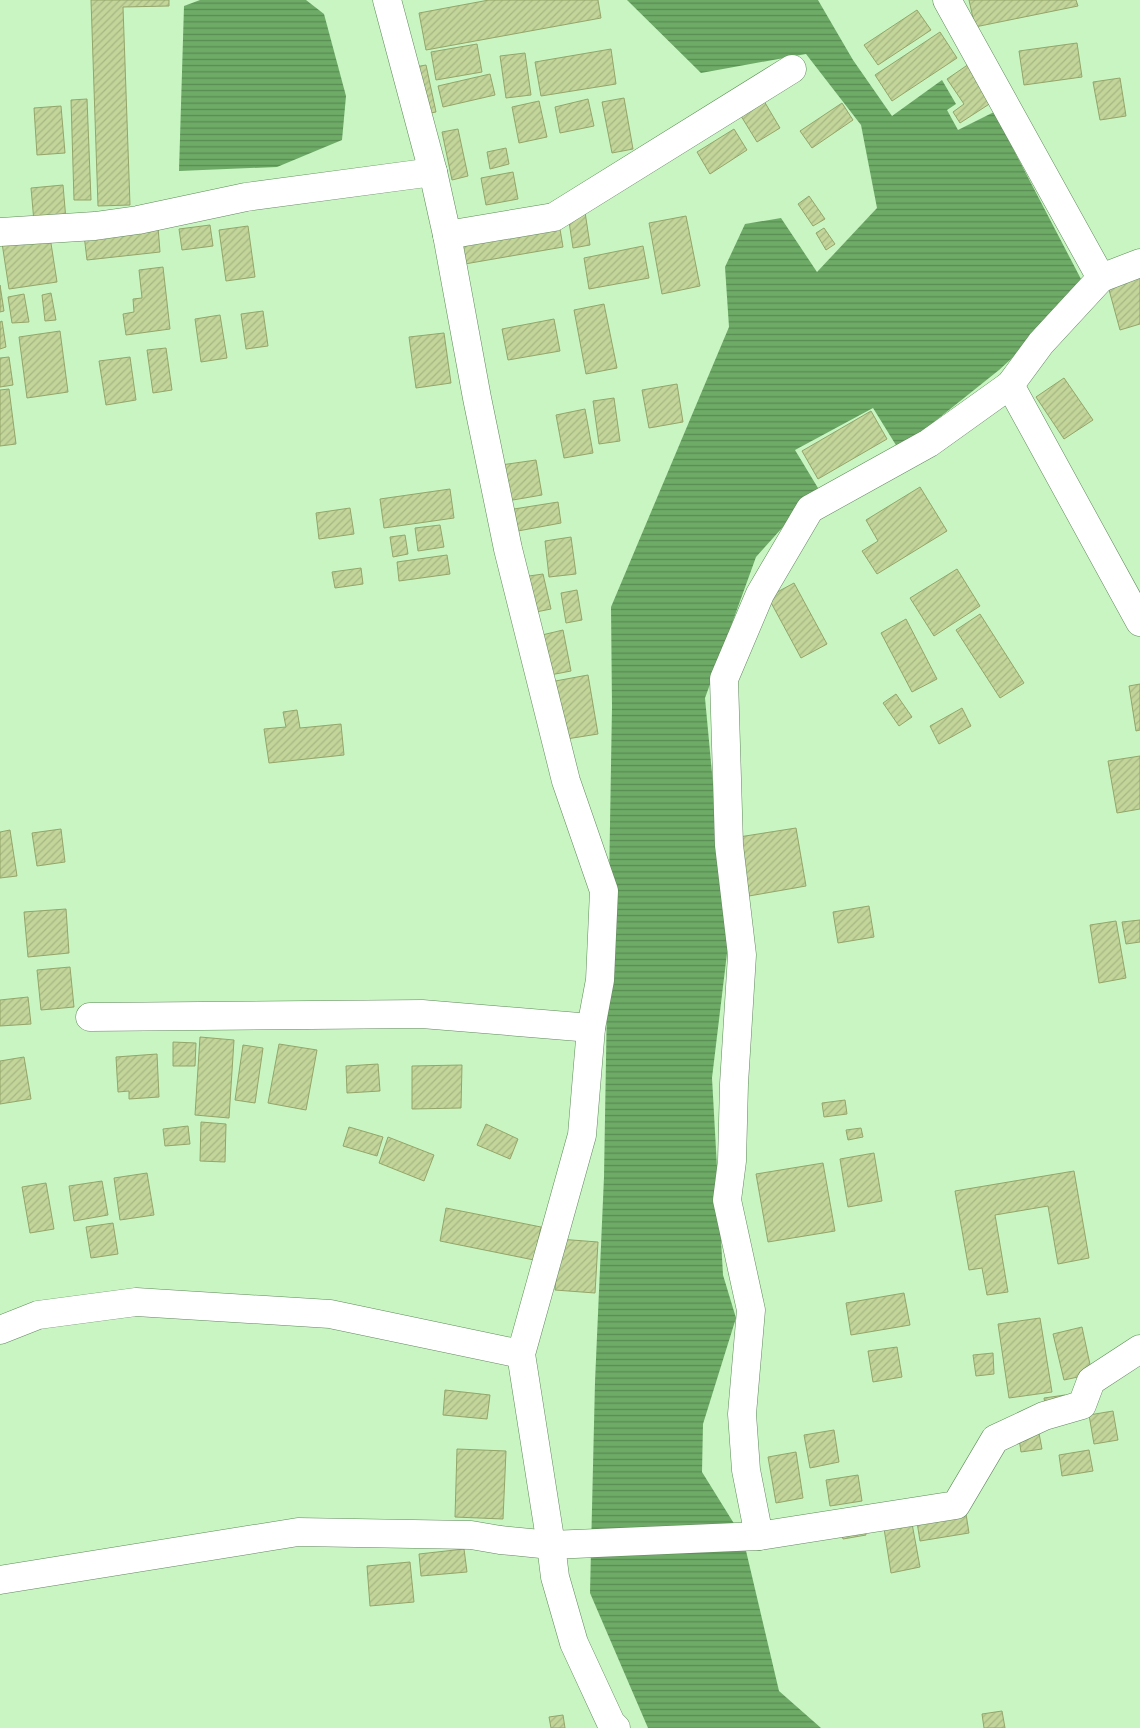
<svg xmlns="http://www.w3.org/2000/svg" width="1140" height="1728" viewBox="0 0 1140 1728" font-family="'Open Sans',sans-serif">
  <style>
    .water { fill: url(#water-rules) }
    .building { fill: url(#building-hatch); stroke: #94a56a }
    .lines { fill: none; stroke-linecap: round; stroke-linejoin: round }
    .street-casing { stroke: #60895b; stroke-width: 29 }
    .street { stroke: #fff; stroke-width: 28 }
  </style>
  <defs>
    <pattern id="water-rules" width="6" height="5" patternUnits="userSpaceOnUse" patternTransform="scale(1.25)"><rect width="6" height="5" fill="#6eab67"/><path d="M0 2.5h6" fill="none" stroke="#598b53"/></pattern>
    <pattern id="building-hatch" width="6" height="6" patternUnits="userSpaceOnUse" patternTransform="scale(1.25)"><rect width="6" height="6" fill="#c3d599"/><path d="M-1 1l2-2M0 6l6-6M5 7l2-2" fill="none" stroke="#a6b783"/></pattern>
  </defs>
  <rect width="100%" height="100%" fill="#c8f5c2"/>
  <g class="water">
    <polygon points="200,0 306,0 324,14 346,96 342,140 277,167 179,171 184,6"/>
    <polygon points="627,0 818,0 853,60 892,116 942,80 956,104 947,110 958,130 994,112 1082,281 1043,330 999,370 899,450 873,408 795,450 818,488 756,557 705,698 728,945 712,1078 723,1275 736,1318 703,1424 702,1472 743,1538 779,1691 821,1728 648,1728 590,1593 595,1382 604,1177 612,707 611,607 729,327 725,267 745,224 781,218 817,272 877,208 861,125 806,54 701,73"/>
  </g>
  <g class="building">
    <polygon points="91,0 169,0 169,6 123,7 130,205 98,206"/>
    <polygon points="489,0 598,0 601,18 426,50 419,13"/>
    <polygon points="969,0 1076,0 1078,6 975,27"/>
    <polygon points="917,10 931,30 878,65 864,45"/>
    <polygon points="940,32 957,58 892,101 875,75"/>
    <polygon points="1077,43 1082,77 1024,85 1019,51"/>
    <polygon points="477,44 482,72 436,80 431,52"/>
    <polygon points="611,49 616,84 541,96 535,62"/>
    <polygon points="525,53 531,95 506,98 500,56"/>
    <polygon points="969,64 994,101 960,123 953,112 964,104 947,79"/>
    <polygon points="426,65 436,112 425,114 415,67"/>
    <polygon points="490,74 495,95 443,107 438,86"/>
    <polygon points="1120,78 1126,116 1100,120 1093,82"/>
    <polygon points="624,98 633,149 612,153 602,102"/>
    <polygon points="87,99 91,200 74,200 71,100"/>
    <polygon points="588,99 594,126 560,133 555,107"/>
    <polygon points="539,101 547,137 519,143 512,107"/>
    <polygon points="764,101 780,128 757,142 741,116"/>
    <polygon points="842,103 853,120 812,148 800,131"/>
    <polygon points="61,106 65,153 37,155 34,108"/>
    <polygon points="458,129 468,176 452,180 442,132"/>
    <polygon points="734,129 747,150 710,174 697,152"/>
    <polygon points="506,148 509,164 490,169 487,152"/>
    <polygon points="513,172 518,199 486,205 481,178"/>
    <polygon points="63,185 66,220 34,222 31,188"/>
    <polygon points="809,196 825,219 813,226 798,204"/>
    <polygon points="585,212 590,245 573,248 568,215"/>
    <polygon points="686,216 700,286 662,294 649,223"/>
    <polygon points="559,223 563,247 459,265 455,240"/>
    <polygon points="210,225 213,246 182,250 179,229"/>
    <polygon points="248,226 255,277 226,281 219,230"/>
    <polygon points="158,227 160,252 87,260 84,235"/>
    <polygon points="824,228 835,244 826,250 816,233"/>
    <polygon points="50,237 57,282 9,289 2,243"/>
    <polygon points="643,246 649,278 589,289 584,258"/>
    <polygon points="163,267 170,329 126,335 123,314 134,312 133,299 142,298 139,270"/>
    <polygon points="1140,277 1140,324 1120,330 1108,286"/>
    <polygon points="0,285 4,311 0,312"/>
    <polygon points="51,293 56,320 45,321 42,295"/>
    <polygon points="24,294 29,322 12,323 8,297"/>
    <polygon points="604,304 617,368 586,374 574,310"/>
    <polygon points="263,311 268,346 246,349 241,314"/>
    <polygon points="220,315 227,358 201,362 195,319"/>
    <polygon points="554,319 560,351 508,360 502,329"/>
    <polygon points="2,321 6,347 0,349 0,322"/>
    <polygon points="60,331 68,392 27,398 19,337"/>
    <polygon points="444,333 451,383 416,388 409,337"/>
    <polygon points="166,348 172,390 153,393 147,350"/>
    <polygon points="9,357 13,385 0,387 0,358"/>
    <polygon points="130,357 136,400 106,405 99,361"/>
    <polygon points="1064,378 1093,420 1064,439 1036,397"/>
    <polygon points="677,384 683,422 649,428 642,390"/>
    <polygon points="9,389 16,444 0,446 0,390"/>
    <polygon points="614,398 620,441 599,444 593,401"/>
    <polygon points="585,409 593,453 564,458 556,415"/>
    <polygon points="871,411 887,439 818,479 802,451"/>
    <polygon points="536,460 542,495 507,501 501,465"/>
    <polygon points="920,487 947,531 877,574 862,551 878,541 866,520"/>
    <polygon points="450,489 454,518 384,528 380,499"/>
    <polygon points="558,502 561,523 518,531 514,509"/>
    <polygon points="350,508 354,534 319,539 316,513"/>
    <polygon points="440,525 444,547 418,551 415,528"/>
    <polygon points="405,535 408,554 393,557 390,537"/>
    <polygon points="571,537 576,574 549,577 545,541"/>
    <polygon points="447,555 450,574 399,581 397,562"/>
    <polygon points="361,568 363,584 335,588 332,572"/>
    <polygon points="957,569 980,606 934,636 910,598"/>
    <polygon points="543,574 551,609 536,612 529,576"/>
    <polygon points="794,583 827,644 801,658 768,597"/>
    <polygon points="577,590 582,620 566,623 561,593"/>
    <polygon points="980,614 1024,683 1000,698 956,630"/>
    <polygon points="906,619 937,679 912,692 881,633"/>
    <polygon points="563,630 571,671 550,675 542,635"/>
    <polygon points="588,675 598,734 560,740 550,682"/>
    <polygon points="1140,684 1140,730 1136,731 1129,686"/>
    <polygon points="896,694 912,717 899,726 883,703"/>
    <polygon points="962,708 971,726 939,744 930,726"/>
    <polygon points="297,710 300,728 341,724 344,755 269,763 264,729 286,727 283,712"/>
    <polygon points="1140,756 1140,809 1117,813 1108,761"/>
    <polygon points="796,828 806,886 749,896 739,837"/>
    <polygon points="61,829 65,862 37,866 32,833"/>
    <polygon points="10,830 17,876 0,878 0,832"/>
    <polygon points="869,906 874,937 838,943 833,912"/>
    <polygon points="66,909 69,953 28,957 24,912"/>
    <polygon points="1140,920 1140,942 1126,944 1122,922"/>
    <polygon points="1116,921 1126,978 1099,983 1090,925"/>
    <polygon points="70,967 74,1007 41,1010 37,970"/>
    <polygon points="28,997 31,1024 0,1026 0,1000"/>
    <polygon points="200,1037 234,1040 229,1118 195,1115"/>
    <polygon points="173,1042 196,1043 195,1066 173,1066"/>
    <polygon points="279,1044 317,1050 306,1110 268,1103"/>
    <polygon points="243,1045 263,1048 255,1103 235,1100"/>
    <polygon points="157,1054 159,1097 129,1099 129,1091 118,1092 116,1057"/>
    <polygon points="24,1057 31,1099 0,1104 0,1061"/>
    <polygon points="378,1064 380,1091 347,1093 346,1066"/>
    <polygon points="462,1065 461,1108 412,1109 412,1066"/>
    <polygon points="845,1100 847,1114 824,1117 822,1103"/>
    <polygon points="201,1122 226,1124 225,1162 200,1161"/>
    <polygon points="486,1124 518,1139 510,1159 477,1145"/>
    <polygon points="188,1126 190,1144 165,1146 163,1129"/>
    <polygon points="349,1127 383,1137 377,1156 343,1146"/>
    <polygon points="861,1128 863,1137 848,1140 846,1130"/>
    <polygon points="388,1137 434,1155 424,1181 379,1163"/>
    <polygon points="874,1153 882,1201 848,1207 840,1159"/>
    <polygon points="823,1163 835,1231 768,1242 756,1174"/>
    <polygon points="1074,1171 1089,1258 1058,1264 1048,1206 995,1215 1008,1292 987,1295 982,1268 969,1270 955,1191"/>
    <polygon points="147,1173 154,1215 120,1220 114,1178"/>
    <polygon points="102,1181 108,1215 74,1221 69,1186"/>
    <polygon points="46,1183 54,1229 30,1233 22,1187"/>
    <polygon points="446,1208 541,1227 534,1260 440,1241"/>
    <polygon points="113,1223 118,1254 91,1258 86,1227"/>
    <polygon points="559,1239 598,1242 595,1293 555,1290"/>
    <polygon points="904,1293 910,1325 851,1335 846,1303"/>
    <polygon points="1040,1318 1052,1392 1009,1398 998,1324"/>
    <polygon points="1082,1327 1092,1374 1064,1380 1053,1334"/>
    <polygon points="897,1347 902,1377 873,1382 868,1351"/>
    <polygon points="993,1353 994,1374 976,1376 973,1355"/>
    <polygon points="445,1390 490,1395 487,1419 443,1415"/>
    <polygon points="1065,1395 1067,1407 1046,1411 1044,1398"/>
    <polygon points="1113,1411 1118,1440 1094,1444 1089,1415"/>
    <polygon points="1038,1428 1042,1449 1021,1452 1018,1431"/>
    <polygon points="834,1430 839,1462 810,1468 804,1435"/>
    <polygon points="457,1449 506,1451 503,1519 455,1517"/>
    <polygon points="1089,1450 1093,1471 1062,1476 1059,1455"/>
    <polygon points="796,1452 803,1498 776,1503 768,1457"/>
    <polygon points="858,1475 862,1501 830,1506 826,1480"/>
    <polygon points="966,1514 969,1533 920,1541 917,1522"/>
    <polygon points="911,1518 920,1567 891,1573 883,1522"/>
    <polygon points="865,1527 866,1535 843,1539 841,1531"/>
    <polygon points="464,1549 467,1572 421,1576 419,1554"/>
    <polygon points="410,1562 414,1602 370,1606 367,1566"/>
    <polygon points="1002,1711 1005,1728 984,1728 982,1714"/>
    <polygon points="563,1715 565,1728 551,1728 549,1717"/>
  </g>
  <g class="lines">
    <g class="street-casing">
      <g id="street">
        <polyline points="387,0 433,172 447,235 554,217 792,69"/>
        <polyline points="0,232 95,226 138,220 246,197 433,172"/>
        <polyline points="1101,278 1140,263"/>
        <polyline points="1010,385 1140,622"/>
        <polyline points="90,1017 422,1014 591,1028 600,980 604,891 566,781 508,549 477,398 447,235"/>
        <polyline points="591,1028 582,1135 521,1354 551,1545 555,1577 574,1643 611,1723 616,1728"/>
        <polyline points="0,1330 38,1315 136,1302 330,1314 521,1354"/>
        <polyline points="759,1536 746,1470 742,1414 751,1310 727,1200 732,1161 734,1084 742,955 729,845 724,679 760,594 810,509 929,443 1010,385 1041,343 1101,278 947,0"/>
        <polyline points="0,1580 298,1532 471,1535 500,1540 551,1545 759,1536 956,1505 995,1439 1044,1416 1082,1405 1091,1381 1140,1349"/>
      </g>
    </g>
    <use href="#street" class="street"/>
  </g>
</svg>
